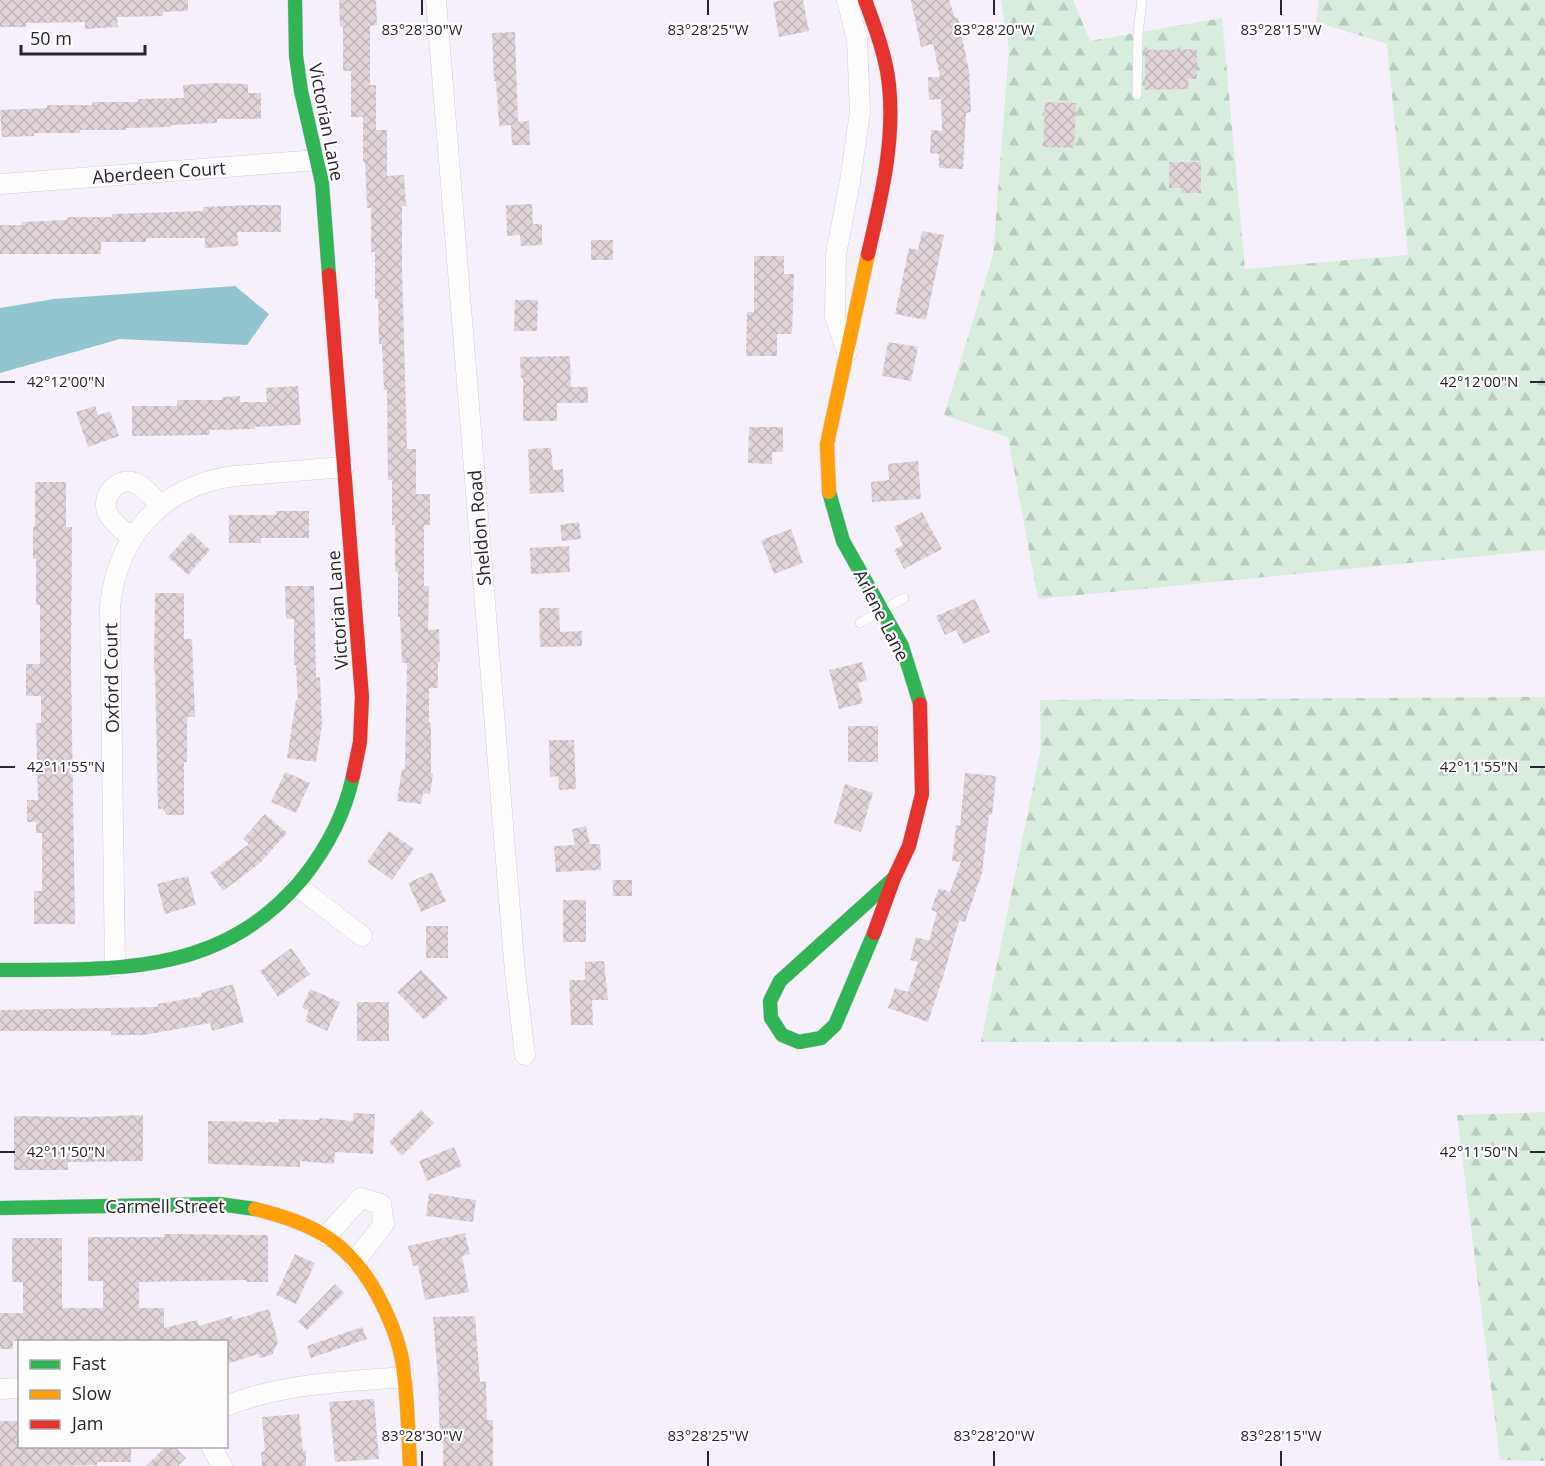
<svg xmlns="http://www.w3.org/2000/svg" width="1545" height="1466" viewBox="0 0 1545 1466" font-family="'Open Sans',sans-serif">
  <style>
    .forest { fill: url(#forest-firs) }
    .water { fill: #92c5cf }
    .building { fill: url(#building-cross-hatch) }
    .lines { fill: none; stroke-linecap: round; stroke-linejoin: round }
    .lane-casing { stroke: #d2ccd7; stroke-width: 10 }
    .street-casing { stroke: #d2ccd7; stroke-width: 21 }
    .fast-casing { stroke: #d2ccd7; stroke-width: 15 }
    .slow-casing { stroke: #d2ccd7; stroke-width: 15 }
    .jam-casing { stroke: #d2ccd7; stroke-width: 15 }
    .lane { stroke: #fefdfe; stroke-width: 9 }
    .street { stroke: #fefdfe; stroke-width: 20 }
    .fast { stroke: #30b455; stroke-width: 14 }
    .slow { stroke: #ff9f0a; stroke-width: 14 }
    .jam { stroke: #e5322d; stroke-width: 14 }
    .ticks { fill: none; stroke: #2b2430; stroke-width: 2 }
    .labels { text-anchor: middle; dominant-baseline: central; stroke-width: 4.5; stroke-linejoin: round; paint-order: stroke }
    .street-label { font-size: 18px; fill: #2b2430; stroke: #fdfdfd }
    .ticks-label { font-size: 15px; text-anchor: middle; fill: #2b2430; stroke: #fdfdfd; stroke-width: 4.5; stroke-linejoin: round; paint-order: stroke }
  </style>
  <defs>
    <pattern id="forest-firs" width="22" height="20" patternUnits="userSpaceOnUse" patternTransform="scale(1.5)"><rect width="22" height="20" fill="#d8edde"/><path d="M5 1l3.5 6h-7zM16 11l3.5 6h-7z" fill="#bacbbf"/></pattern>
    <pattern id="building-cross-hatch" width="8" height="8" patternUnits="userSpaceOnUse" patternTransform="scale(1.5)"><rect width="8" height="8" fill="#dfd4d8"/><path d="M0 0l8 8M0 8l8-8" fill="none" stroke="#c0b6ba"/></pattern>
  </defs>
  <rect width="100%" height="100%" fill="#f6f0fa"/>
  <g class="forest">
    <polygon points="1001,0 1073,0 1090,41 1222,18 1245,269 1408,255 1387,44 1316,22 1319,0 1545,0 1545,550 1038,599 1008,437 944,415 993,255 1009,49"/>
    <polygon points="1545,697 1545,1041 981,1042 1041,748 1040,700"/>
    <polygon points="1545,1112 1545,1461 1500,1460 1457,1115"/>
  </g>
  <polygon class="water" points="235,286 269,314 247,345 120,339 0,373 0,308 54,299"/>
  <g class="building">
    <polygon points="0,0 188,0 188,11 163,12 163,16 117,17 118,27 85,29 85,22 26,23 26,27 0,27"/>
    <polygon points="339,0 376,0 377,25 370,26 370,85 376,85 376,130 387,130 387,176 404,175 406,206 402,206 402,267 407,449 416,449 416,494 430,494 430,525 424,525 424,586 429,586 428,630 439,629 440,662 438,662 438,688 429,688 429,723 431,723 431,773 433,774 430,794 423,793 421,804 397,801 402,769 405,770 407,663 402,663 400,617 398,617 398,572 395,572 395,525 392,525 392,480 388,480 387,390 384,390 382,344 379,344 378,299 375,299 375,252 371,252 371,208 367,208 365,162 363,162 363,117 351,117 351,71 343,71 343,27 340,27"/>
    <polygon points="783,0 803,0 809,31 779,37 773,2"/>
    <polygon points="911,0 949,0 955,18 958,17 969,71 971,112 966,113 963,169 939,168 939,154 930,153 931,130 942,131 941,99 929,100 928,77 940,77 933,44 921,47"/>
    <polygon points="515,32 518,122 529,121 530,145 512,145 511,125 499,126 496,81 494,81 492,33"/>
    <polygon points="1197,49 1197,79 1188,79 1189,89 1145,90 1145,50"/>
    <polygon points="215,83 248,84 248,93 261,93 261,119 217,119 217,123 171,125 171,127 126,128 126,130 80,130 80,133 34,133 34,136 2,137 0,110 47,108 47,105 92,105 92,102 138,102 138,99 184,98 183,85"/>
    <polygon points="1045,102 1076,103 1074,148 1043,147"/>
    <polygon points="1169,162 1201,162 1201,193 1181,193 1181,188 1169,188"/>
    <polygon points="532,204 533,224 542,224 542,245 521,246 520,235 507,236 506,205"/>
    <polygon points="249,205 281,205 281,232 237,232 238,246 205,248 205,238 146,238 146,242 101,242 101,254 0,254 0,225 22,225 22,222 67,220 67,217 112,217 112,214 203,211 203,207"/>
    <polygon points="922,231 944,235 926,320 895,314 909,248 918,250"/>
    <rect x="591" y="240" width="22" height="20"/>
    <polygon points="754,256 784,256 784,274 794,274 792,334 777,334 777,356 746,356 747,312 754,312"/>
    <polygon points="515,300 538,300 537,331 514,331"/>
    <polygon points="888,342 918,347 911,381 882,376"/>
    <polygon points="570,356 571,387 588,387 588,403 557,403 557,421 523,421 523,378 521,378 520,357"/>
    <polygon points="298,386 301,425 255,427 255,429 210,430 210,435 132,436 132,406 177,406 177,400 222,400 222,397 240,396 240,402 267,402 266,388"/>
    <polygon points="95,406 98,415 110,411 119,436 88,447 76,412"/>
    <polygon points="749,427 783,427 783,452 772,452 772,464 748,463"/>
    <polygon points="551,448 553,470 563,469 564,492 530,494 528,449"/>
    <polygon points="918,461 921,499 872,502 871,482 889,480 888,464"/>
    <polygon points="35,482 66,482 66,527 72,527 71,664 75,924 34,924 34,891 42,891 42,833 36,833 36,822 27,822 27,800 38,800 36,723 41,723 41,696 26,696 26,664 40,664 40,605 36,605 36,559 33,559 33,527 35,527"/>
    <polygon points="276,511 309,511 309,538 261,538 261,543 229,543 229,515 276,515"/>
    <polygon points="922,512 942,549 904,569 894,550 903,545 894,527"/>
    <polygon points="579,522 581,539 562,541 560,525"/>
    <polygon points="791,529 803,563 774,574 761,540"/>
    <polygon points="191,532 210,550 188,575 168,557"/>
    <polygon points="569,546 570,572 531,574 530,548"/>
    <polygon points="285,586 314,586 316,678 320,677 322,724 316,762 287,758 296,700 298,700 296,665 294,665 294,619 286,619"/>
    <polygon points="155,593 184,593 184,639 192,639 195,717 187,717 187,762 184,762 184,815 167,815 162,808 158,810 155,671 154,670"/>
    <polygon points="975,599 990,632 963,644 956,630 945,635 936,616"/>
    <polygon points="539,608 559,608 560,632 582,631 582,646 540,647"/>
    <polygon points="862,662 867,680 858,683 863,703 839,709 829,670"/>
    <rect x="848" y="726" width="30" height="36"/>
    <polygon points="549,740 574,740 576,789 559,790 558,776 550,777"/>
    <polygon points="285,772 310,783 296,813 271,802"/>
    <polygon points="965,773 996,776 992,815 989,815 982,873 965,922 959,920 944,974 928,1022 888,1008 895,988 908,992 918,962 910,960 916,937 929,941 937,912 931,910 939,888 950,892 961,862 952,861 956,825 960,826"/>
    <polygon points="845,784 873,793 861,832 834,823"/>
    <polygon points="265,814 287,833 260,863 223,891 210,873 249,844 243,839"/>
    <polygon points="586,826 590,844 600,844 601,870 556,872 554,846 575,845 572,829"/>
    <polygon points="389,831 414,849 392,880 367,862"/>
    <polygon points="432,872 446,901 421,912 408,883"/>
    <polygon points="188,876 196,905 165,914 157,884"/>
    <rect x="613" y="880" width="19" height="16"/>
    <rect x="563" y="900" width="23" height="42"/>
    <rect x="426" y="926" width="22" height="32"/>
    <polygon points="291,948 310,974 278,997 260,971"/>
    <polygon points="604,961 608,1000 592,1000 593,1025 571,1025 569,980 585,980 585,962"/>
    <polygon points="421,970 448,998 424,1020 397,992"/>
    <polygon points="233,984 244,1022 212,1031 210,1023 144,1035 111,1035 111,1031 0,1031 0,1010 158,1007 158,1004 202,996 201,993"/>
    <polygon points="310,989 340,1002 327,1031 305,1021 309,1011 302,1008"/>
    <rect x="357" y="1002" width="32" height="39"/>
    <polygon points="421,1110 434,1123 402,1156 389,1142"/>
    <polygon points="353,1113 375,1114 373,1154 335,1152 334,1164 300,1161 300,1167 208,1164 208,1121 278,1122 279,1119 319,1120 319,1118 353,1121"/>
    <polygon points="143,1115 143,1161 68,1162 68,1170 14,1170 14,1116 83,1117"/>
    <polygon points="454,1147 462,1166 427,1181 419,1161"/>
    <polygon points="429,1193 476,1200 473,1222 426,1216"/>
    <polygon points="465,1233 470,1254 462,1256 469,1292 425,1300 418,1265 413,1266 408,1246"/>
    <polygon points="164,1234 268,1235 268,1282 246,1282 246,1280 139,1282 139,1308 164,1308 164,1328 197,1320 199,1326 232,1316 233,1320 269,1309 278,1342 272,1355 260,1358 258,1354 226,1364 226,1341 13,1341 13,1349 0,1349 0,1313 23,1313 23,1282 12,1282 12,1238 62,1238 62,1308 103,1308 103,1281 88,1281 88,1237 164,1237"/>
    <polygon points="295,1254 315,1263 296,1304 276,1295"/>
    <polygon points="335,1284 344,1293 307,1330 298,1322"/>
    <polygon points="475,1316 480,1382 486,1381 487,1420 493,1420 493,1466 443,1466 443,1443 440,1443 438,1379 433,1317"/>
    <polygon points="362,1327 367,1339 311,1358 307,1346"/>
    <polygon points="374,1399 379,1459 335,1462 329,1402"/>
    <polygon points="299,1414 303,1451 306,1450 306,1466 262,1466 261,1452 265,1451 262,1417"/>
    <polygon points="0,1421 20,1421 20,1446 131,1446 131,1462 97,1462 97,1465 0,1466"/>
    <polygon points="166,1446 174,1446 186,1458 178,1466 146,1466"/>
  </g>
  <g class="lines">
    <g class="lane-casing">
      <g id="lane">
        <polyline points="1137,95 1138,33 1142,0"/>
        <polyline points="860,623 904,598"/>
      </g>
    </g>
    <g class="street-casing">
      <g id="street">
        <polyline points="436,0 515,972 525,1055"/>
        <polyline points="0,184 318,160"/>
        <polyline points="847,352 835,316 836,254 850,181 860,112 857,39 847,0"/>
        <path d="M 132,538 C 124,531 113,523 108,514 C 100,497 117,476 135,483 C 146,487 153,498 160,506"/>
        <polyline points="297,886 362,936"/>
        <path d="M 115,967 L 110,607 C 117,536 162,486 234,476 L 344,467"/>
        <polyline points="326,1236 361,1198 381,1204 384,1224 355,1261"/>
        <polyline points="0,1389 20,1388"/>
        <path d="M 226,1406 C 283,1383 343,1382 404,1377"/>
        <polyline points="211,1446 222,1466"/>
      </g>
    </g>
    <g class="fast-casing">
      <g id="fast">
        <polyline points="295,0 296,56 301,91 322,183 329,275"/>
        <polyline points="829,492 843,541 902,646 920,704"/>
        <polyline points="874,933 835,1025 821,1038 799,1042 782,1035 771,1018 770,1001 780,981 894,878"/>
        <path d="M 0,970 C 116,969 221,977 303,878 C 326,849 345,813 353,776"/>
        <polyline points="0,1208 219,1204 255,1209"/>
      </g>
    </g>
    <g class="slow-casing">
      <g id="slow">
        <polyline points="829,492 827,444 868,254"/>
        <path d="M 255,1209 C 314,1223 349,1242 378,1296 C 389,1317 398,1337 402,1360 C 408,1395 408,1431 410,1466"/>
      </g>
    </g>
    <g class="jam-casing">
      <g id="jam">
        <path d="M 865,0 C 875,27 886,56 889,85 C 895,142 881,198 868,254"/>
        <polyline points="329,275 362,697 360,742 353,776"/>
        <polyline points="874,933 894,878 909,846 922,794 920,704"/>
      </g>
    </g>
    <use href="#lane" class="lane"/>
    <use href="#street" class="street"/>
    <use href="#fast" class="fast"/>
    <use href="#slow" class="slow"/>
    <use href="#jam" class="jam"/>
  </g>
  <path class="ticks" d="M 422,0 L 422,15M 708,0 L 708,15M 994,0 L 994,15M 1281,0 L 1281,15M 0,382 L 15,382M 1530,382 L 1545,382M 0,767 L 15,767M 1530,767 L 1545,767M 0,1152 L 15,1152M 1530,1152 L 1545,1152M 422,1451 L 422,1466M 708,1451 L 708,1466M 994,1451 L 994,1466M 1281,1451 L 1281,1466"/>
  <g class="labels">
    <g class="street-label">
      <text transform="translate(327 122) rotate(79)">Victorian Lane</text>
      <text transform="translate(159 172) rotate(-4)">Aberdeen Court</text>
      <text transform="translate(479 528) rotate(-95)">Sheldon Road</text>
      <text transform="translate(337 610) rotate(-94)">Victorian Lane</text>
      <text transform="translate(882 615) rotate(63)">Arlene Lane</text>
      <text transform="translate(111 678) rotate(-91)">Oxford Court</text>
      <text x="165" y="1206">Carmell Street</text>
    </g>
  </g>
  <g class="ticks-label">
    <text x="422" y="35">83°28'30"W</text>
    <text x="708" y="35">83°28'25"W</text>
    <text x="994" y="35">83°28'20"W</text>
    <text x="1281" y="35">83°28'15"W</text>
    <text x="66" y="387">42°12'00"N</text>
    <text x="1479" y="387">42°12'00"N</text>
    <text x="66" y="772">42°11'55"N</text>
    <text x="1479" y="772">42°11'55"N</text>
    <text x="66" y="1157">42°11'50"N</text>
    <text x="1479" y="1157">42°11'50"N</text>
    <text x="422" y="1441">83°28'30"W</text>
    <text x="708" y="1441">83°28'25"W</text>
    <text x="994" y="1441">83°28'20"W</text>
    <text x="1281" y="1441">83°28'15"W</text>
  </g>
  <rect x="18" y="1340" width="210" height="108" fill="#fdfdfd" stroke="#a9a6ab" stroke-width="1.5"/>
  <rect x="30" y="1360" width="30" height="9" fill="#30b455" stroke="#a9a6ab" stroke-width="1.5"/>
  <text x="72" y="1370" font-size="18" fill="#2b2430">Fast</text>
  <rect x="30" y="1390" width="30" height="9" fill="#ff9f0a" stroke="#a9a6ab" stroke-width="1.5"/>
  <text x="72" y="1400" font-size="18" fill="#2b2430">Slow</text>
  <rect x="30" y="1420" width="30" height="9" fill="#e5322d" stroke="#a9a6ab" stroke-width="1.5"/>
  <text x="72" y="1430" font-size="18" fill="#2b2430">Jam</text>
  <path d="M21 45v9h124v-9" fill="none" stroke="#2b2430" stroke-width="3"/>
  <text x="30" y="45" font-size="18" fill="#2b2430" stroke="#fdfdfd" stroke-width="4.5" paint-order="stroke">50 m</text>
</svg>
